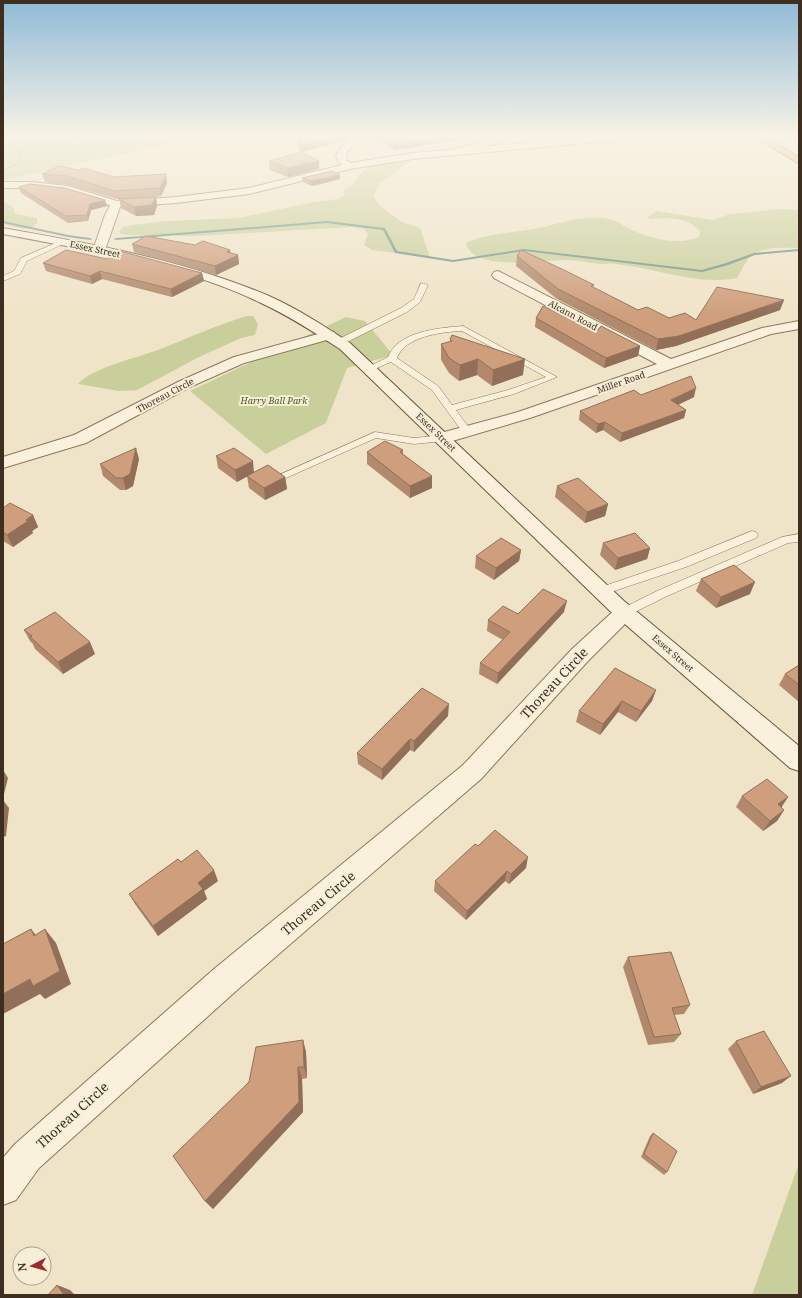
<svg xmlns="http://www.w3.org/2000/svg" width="802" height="1298" viewBox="0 0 802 1298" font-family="'Noto Serif',serif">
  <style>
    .green { fill: #c9cf9b }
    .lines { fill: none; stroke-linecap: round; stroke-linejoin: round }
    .stream { fill: #6f938a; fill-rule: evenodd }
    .service-casing { stroke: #8d765c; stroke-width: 1 }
    .minor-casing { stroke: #8d765c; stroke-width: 2 }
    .tertiary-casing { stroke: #8d765c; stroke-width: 2 }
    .secondary-casing { stroke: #6f573f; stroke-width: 2 }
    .motorway-casing { stroke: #5b4430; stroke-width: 2 }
    .path { stroke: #8d765c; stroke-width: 1; stroke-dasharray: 1.5 1; stroke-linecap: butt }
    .service { fill: #faf1dc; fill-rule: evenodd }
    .minor { fill: #faf1dc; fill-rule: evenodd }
    .tertiary { fill: #faf1dc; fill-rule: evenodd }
    .secondary { fill: #faf1dc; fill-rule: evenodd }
    .motorway { fill: #e0a458; fill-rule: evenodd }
    .wall { fill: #b2896c }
    .shaded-wall { fill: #916f58 }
    .building { fill: #cf9f7d; stroke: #916f58 }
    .labels { text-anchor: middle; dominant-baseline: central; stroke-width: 4; stroke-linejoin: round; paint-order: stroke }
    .far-street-label { font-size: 9px; fill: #3d2e20; stroke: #f7eed8 }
    .far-park-label { font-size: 9px; font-style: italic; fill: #4d5a26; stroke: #f7eed8 }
    .near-street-label { font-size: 13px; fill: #3d2e20; stroke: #f7eed8 }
  </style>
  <rect width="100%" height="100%" fill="#f0e4c8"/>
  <g class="green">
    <polygon points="3,134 252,134 170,144 3,180"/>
    <path d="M 408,162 L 379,184 L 374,196 L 379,205 L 402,222 L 420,228 L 430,257 L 372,250 L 364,245 L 368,234 L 364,229 L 350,227 L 198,236 L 131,235 L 121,234 L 119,231 L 124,227 L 133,225 L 168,221 L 239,218 L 309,203 L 338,199 L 344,196 L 343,190 C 354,186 355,180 361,173 C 371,162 394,161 408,162 Z"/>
    <path d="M 3,201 L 14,208 L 14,212 L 16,214 L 37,218 L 37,223 C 28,234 16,226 3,224 Z"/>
    <path d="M 781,209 L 799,210 L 799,248 C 783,248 763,246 750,257 C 745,262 741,272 737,278 C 696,286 657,268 616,264 C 611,263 606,264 601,264 C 590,263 579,260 568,260 C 544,259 473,273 466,243 C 490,232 517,233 543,227 C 566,222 586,215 609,219 C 617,220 622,225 628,228 C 651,239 676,246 699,237 L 700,231 C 686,216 668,218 649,219 L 648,217 L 656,211 L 713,220 L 730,214 Z"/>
    <path d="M 247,316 L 253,316 L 258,324 L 255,335 L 241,338 L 199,357 L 137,390 L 119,391 L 78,384 C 92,368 136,358 158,350 C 188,338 217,325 247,316 Z"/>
    <polygon points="346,317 365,321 393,355 347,368 326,423 266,454 190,391"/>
    <polygon points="799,1163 799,1295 752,1295"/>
  </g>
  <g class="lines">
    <g class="stream">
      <polygon points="3,221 68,235 90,238 92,239 90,240 68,237 3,223"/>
      <polygon points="327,221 385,228 397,251 453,260 524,249 702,270 726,263 754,253 799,249 799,251 755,255 728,265 702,272 524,251 453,262 395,253 383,230 327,223 116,240 114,239 116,238"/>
    </g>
    <g class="service-casing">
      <g id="service">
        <polygon points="63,240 66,242 65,243 27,261 20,274 3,281 3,276 14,271 21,258"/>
        <polygon points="421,283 428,285 420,302 407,312 343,344 337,344 337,340 401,308 414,299"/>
        <path d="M 463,326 L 557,377 L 514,394 L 456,410 L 472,432 L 467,435 L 464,434 L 432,390 L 391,362 L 370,371 L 366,368 L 388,357 C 398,331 439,328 463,326 ZM 462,331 L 546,377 L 508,390 L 452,405 L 438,386 L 397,358 C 405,336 442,332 462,331 Z"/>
        <polygon points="375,432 414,438 443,435 448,438 443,441 414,444 376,438 286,478 278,478 277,476"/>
        <polygon points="752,531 756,532 758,535 756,538 686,567 602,595 598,594 596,591 598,588 678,561"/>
        <polygon points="799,534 799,542 788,543 665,597 629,615 621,615 619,612 621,609 657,591 782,537"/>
      </g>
    </g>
    <g class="minor-casing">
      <g id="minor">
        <polygon points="356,134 365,134 347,152 346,160 355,166 350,169 339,163 336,156 340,149"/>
        <polygon points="503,135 507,138 506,140 459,154 454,151 456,149"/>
        <polygon points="3,182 32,182 68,186 120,202 121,204 116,207 67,192 32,188 3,188"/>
        <polygon points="498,271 671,359 762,328 799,321 799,329 771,334 530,418 449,442 443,443 437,442 435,438 437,434 518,412 657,364 494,278 492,275 494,272"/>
        <polygon points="329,331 334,332 336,335 334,338 244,363 190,387 86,443 3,468 3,457 74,435 180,381 234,357"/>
        <polygon points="625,605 632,607 636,612 632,617 588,661 481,779 236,991 39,1168 16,1200 3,1205 3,1158 15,1144 214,969 463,765 572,649 618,607"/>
      </g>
    </g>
    <g class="tertiary-casing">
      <polygon id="tertiary" points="627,134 656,134 652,137 413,159 350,169 249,194 176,203 120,207 105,250 99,254 93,250 105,215 112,202 116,201 176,197 249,188 350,163 413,153"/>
    </g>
    <g class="secondary-casing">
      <path id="secondary" d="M 3,228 C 93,244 184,260 269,296 C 298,309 324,326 350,343 L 624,601 L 799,746 L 799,771 L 790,768 L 610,611 L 340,349 C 314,332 289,316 261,303 C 181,264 90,251 3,234 Z"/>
    </g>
    <g class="motorway-casing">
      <polygon id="motorway" points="751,134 761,134 799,157 799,164"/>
    </g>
    <g class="path">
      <polyline points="3,147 21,149"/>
      <polyline points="5,169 19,164 21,149 94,134"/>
    </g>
    <use href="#service" class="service"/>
    <use href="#minor" class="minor"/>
    <use href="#tertiary" class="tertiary"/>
    <use href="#secondary" class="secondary"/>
    <use href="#motorway" class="motorway"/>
  </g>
  <g class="wall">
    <polygon points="365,134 495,134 394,150 368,135 366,136"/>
    <polygon points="298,139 347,140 301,152 298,145"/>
    <polygon points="269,161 319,169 288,177 270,170"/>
    <polygon points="78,170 114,177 167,183 161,196 156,197 157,206 154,215 136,216 121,208 119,199 154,197 117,199 68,185 45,182 42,174"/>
    <polygon points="340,175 340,179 312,186 303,182 302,178"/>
    <polygon points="19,187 107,206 91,210 88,221 68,223 21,193"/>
    <polygon points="132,244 230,253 238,255 239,264 216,275 134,252"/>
    <polygon points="517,256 594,288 638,310 669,318 696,320 784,300 780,310 676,346 656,350 557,299 516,266"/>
    <polygon points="107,259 202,273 204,281 172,297 102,279 92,284 46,271 43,263"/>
    <polygon points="536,318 596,332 640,346 638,356 604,368 535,327"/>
    <polygon points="450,339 523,375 492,386 477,375 459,381 449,373 441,360 441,344 450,342"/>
    <polygon points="641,395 694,397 678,405 686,410 684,418 620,442 603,430 596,433 579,420 580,411"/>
    <polygon points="403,450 403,455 432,488 410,498 367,464 367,452"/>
    <polygon points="216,456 254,472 285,477 287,489 265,500 249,488 247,476 237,482 218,468"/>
    <polygon points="139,459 133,486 126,490 120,490 103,476 100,464"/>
    <polygon points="557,486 608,504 605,516 585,523 555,497"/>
    <polygon points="3,508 33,515 38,527 32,531 33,533 13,547 3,541"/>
    <polygon points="603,543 650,548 647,559 615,570 600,555"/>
    <polygon points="521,550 519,561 494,580 475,568 476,556"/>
    <polygon points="701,579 750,594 716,608 696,591"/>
    <polygon points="564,612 497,684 479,674 480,663 503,640 487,631 488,620 518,614"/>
    <polygon points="24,630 95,654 63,674 35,649 33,644 30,641"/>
    <polygon points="799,665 799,702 779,685 785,674"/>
    <polygon points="656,690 652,701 636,722 618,712 600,735 576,722 579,711"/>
    <polygon points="448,716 414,752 410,750 382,780 358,764 357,753"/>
    <polygon points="742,796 788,797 781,807 784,810 777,821 763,831 736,807"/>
    <polygon points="478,846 526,868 509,884 505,881 466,920 434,891 435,881"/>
    <polygon points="181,862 218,881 204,891 207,899 158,936 135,904 129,894"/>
    <polygon points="628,957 690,1005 684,1014 674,1015 681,1034 674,1042 648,1045 623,967"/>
    <polygon points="303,1040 306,1052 307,1078 302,1079 303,1112 213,1209 205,1201"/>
    <polygon points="736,1041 782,1083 753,1094 728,1049"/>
    <polygon points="653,1133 667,1172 664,1175 641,1157 650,1136"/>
  </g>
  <g class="shaded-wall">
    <polygon points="348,134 355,134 347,140 301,152 300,146"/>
    <polygon points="461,134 495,134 394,150 393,144"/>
    <polygon points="319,161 319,169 288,177 287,168"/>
    <polygon points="166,174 167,183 161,196 160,188"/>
    <polygon points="340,175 340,179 312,186 311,181"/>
    <polygon points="156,197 157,206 154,215 136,216 134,207"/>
    <polygon points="105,200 107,206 91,210 88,221 87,215 90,204"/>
    <polygon points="230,250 231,258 238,255 239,264 216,275 215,266 227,252"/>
    <polygon points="100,271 102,279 92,284 90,276"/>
    <polygon points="202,273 204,281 172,297 171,289"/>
    <polygon points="784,300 780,310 676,346 656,350 658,339"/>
    <polygon points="640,346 638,356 604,368 606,358"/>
    <polygon points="478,359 477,375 459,381 460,365"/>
    <polygon points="525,359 523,375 492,386 493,370"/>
    <polygon points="696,388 694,397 669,409 671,400"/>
    <polygon points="686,410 684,418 620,442 622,433"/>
    <polygon points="605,422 603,430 596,433 598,424"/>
    <polygon points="136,448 139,459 133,486 126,490 123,478"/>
    <polygon points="253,461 254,473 237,482 235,470"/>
    <polygon points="432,476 432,488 410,498 410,486"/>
    <polygon points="285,477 287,489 265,500 264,488"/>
    <polygon points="608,504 605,516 585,523 587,512"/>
    <polygon points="33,515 38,527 32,531 33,533 13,547 7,535 26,520"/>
    <polygon points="650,548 647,559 615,570 618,558"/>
    <polygon points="521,550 519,561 494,580 496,568"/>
    <polygon points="755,582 750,594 716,608 721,597"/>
    <polygon points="567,601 564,612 497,684 498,673"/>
    <polygon points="90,642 95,654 63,674 58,662"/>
    <polygon points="656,690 652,701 636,722 641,711"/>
    <polygon points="622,701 618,712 600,735 603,724"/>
    <polygon points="449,704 448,716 414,752 414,741"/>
    <polygon points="410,739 410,750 382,780 382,769"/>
    <polygon points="3,770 8,778 3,798"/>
    <polygon points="788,797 781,808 778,804"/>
    <polygon points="3,800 9,808 6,836 3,837"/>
    <polygon points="784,810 777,821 763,831 770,821"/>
    <polygon points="528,857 526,868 509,884 511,874"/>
    <polygon points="214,870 218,881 204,891 207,899 158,936 153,926 198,883"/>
    <polygon points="507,871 505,881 466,920 467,911"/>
    <polygon points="31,929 42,943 34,936"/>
    <polygon points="45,929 56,943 71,984 45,999 40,994 3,1014 3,994 30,979"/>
    <polygon points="303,1040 306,1052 307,1078 304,1067"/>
    <polygon points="298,1067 302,1079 303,1112 213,1209 205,1201"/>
    <polygon points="791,1076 782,1083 753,1094 761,1087"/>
    <polygon points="57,1285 70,1290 75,1295 64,1295"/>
  </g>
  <g class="building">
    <polygon points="308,134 348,134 300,146 298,139"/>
    <polygon points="376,134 461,134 393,144"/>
    <polygon points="301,152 319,161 287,168 269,161"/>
    <polygon points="59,166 78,170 83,168 114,177 166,174 160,188 115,191 66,176 42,174"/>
    <polygon points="332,171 340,175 311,181 302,178"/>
    <polygon points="30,184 65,188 105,200 90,204 87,215 66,216 19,187"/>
    <polygon points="156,197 152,205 134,207 119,199"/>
    <polygon points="146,236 195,245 203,241 230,250 227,252 238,255 215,266 132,244"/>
    <polygon points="66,250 107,259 120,251 202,273 171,289 100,271 90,276 43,263"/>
    <polygon points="521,250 566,271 594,285 591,286 638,310 647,307 669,318 685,313 696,320 717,287 784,300 679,336 658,339 558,289 517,256"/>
    <polygon points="543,306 596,332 601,326 640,346 606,358 536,318"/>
    <polygon points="452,335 525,359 493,370 478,359 460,365 449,358 441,344 452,341 450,339"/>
    <polygon points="691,376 696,388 671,400 686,410 622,433 605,422 598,424 580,411 634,390 641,395"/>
    <polygon points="385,441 403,450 400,452 432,476 410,486 367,452"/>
    <polygon points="136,448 130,474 123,478 116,478 100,464"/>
    <polygon points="234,448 253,461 235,470 216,456"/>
    <polygon points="268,465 285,477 264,488 247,476"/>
    <polygon points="578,478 608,504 587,512 557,486"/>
    <polygon points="10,503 33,515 26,520 28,521 7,535 3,532 3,508"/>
    <polygon points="635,533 650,548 618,558 603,543"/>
    <polygon points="501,538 521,550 496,568 476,556"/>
    <polygon points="734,565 755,582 721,597 701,579"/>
    <polygon points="543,589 567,601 498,673 480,663 510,632 488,620 503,606 518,614"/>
    <polygon points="55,612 90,642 58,662 30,637 32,636 24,630"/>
    <polygon points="799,665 799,685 785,674"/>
    <polygon points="615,668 656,690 641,711 622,701 603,724 579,711"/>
    <polygon points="422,688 449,704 414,741 410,739 382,769 357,753"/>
    <polygon points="767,779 788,797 778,804 784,810 770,821 742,796"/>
    <polygon points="495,830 528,857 511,874 507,871 467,911 435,881 475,844 478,846"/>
    <polygon points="197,850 214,870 198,883 203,889 153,926 129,894 178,859 181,862"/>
    <polygon points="31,929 34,936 45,929 60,971 33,986 30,979 3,994 3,944"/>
    <polygon points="671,952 690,1005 672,1008 681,1034 654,1037 628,957"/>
    <polygon points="764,1031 791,1076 761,1087 736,1041"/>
    <polygon points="303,1040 304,1067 298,1067 299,1102 205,1201 173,1156 249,1082 256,1047"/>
    <polygon points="653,1133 677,1151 667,1172 644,1154"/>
    <polygon points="57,1285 64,1295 48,1295"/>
  </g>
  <linearGradient id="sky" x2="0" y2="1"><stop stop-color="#8fbad6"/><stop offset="0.43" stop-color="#f8f3e6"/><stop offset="1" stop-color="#f8f3e6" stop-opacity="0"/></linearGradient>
  <rect width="802" height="315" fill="url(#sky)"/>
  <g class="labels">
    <g class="far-street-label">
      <text transform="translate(95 249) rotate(12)">Essex Street</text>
      <text transform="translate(573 315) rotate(28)">Alcann Road</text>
      <text transform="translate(621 382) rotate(-19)">Miller Road</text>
      <text transform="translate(165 395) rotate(-28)">Thoreau Circle</text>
      <text transform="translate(436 432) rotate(44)">Essex Street</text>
      <text transform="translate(673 653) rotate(41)">Essex Street</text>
    </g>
    <g class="far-park-label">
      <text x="274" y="400">Harry Ball Park</text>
    </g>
    <g class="near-street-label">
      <text transform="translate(554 683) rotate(-47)">Thoreau Circle</text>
      <text transform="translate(318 903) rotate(-40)">Thoreau Circle</text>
      <text transform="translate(72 1115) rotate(-42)">Thoreau Circle</text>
    </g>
  </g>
  <rect width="802" height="1298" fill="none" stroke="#3d2e20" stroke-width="8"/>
  <g transform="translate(32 1266) rotate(264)"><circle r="19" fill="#f7eed8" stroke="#ada18e"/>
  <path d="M0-3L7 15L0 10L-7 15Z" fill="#9e2a2b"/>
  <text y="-6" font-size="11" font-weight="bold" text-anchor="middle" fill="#3d2e20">N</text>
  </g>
</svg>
